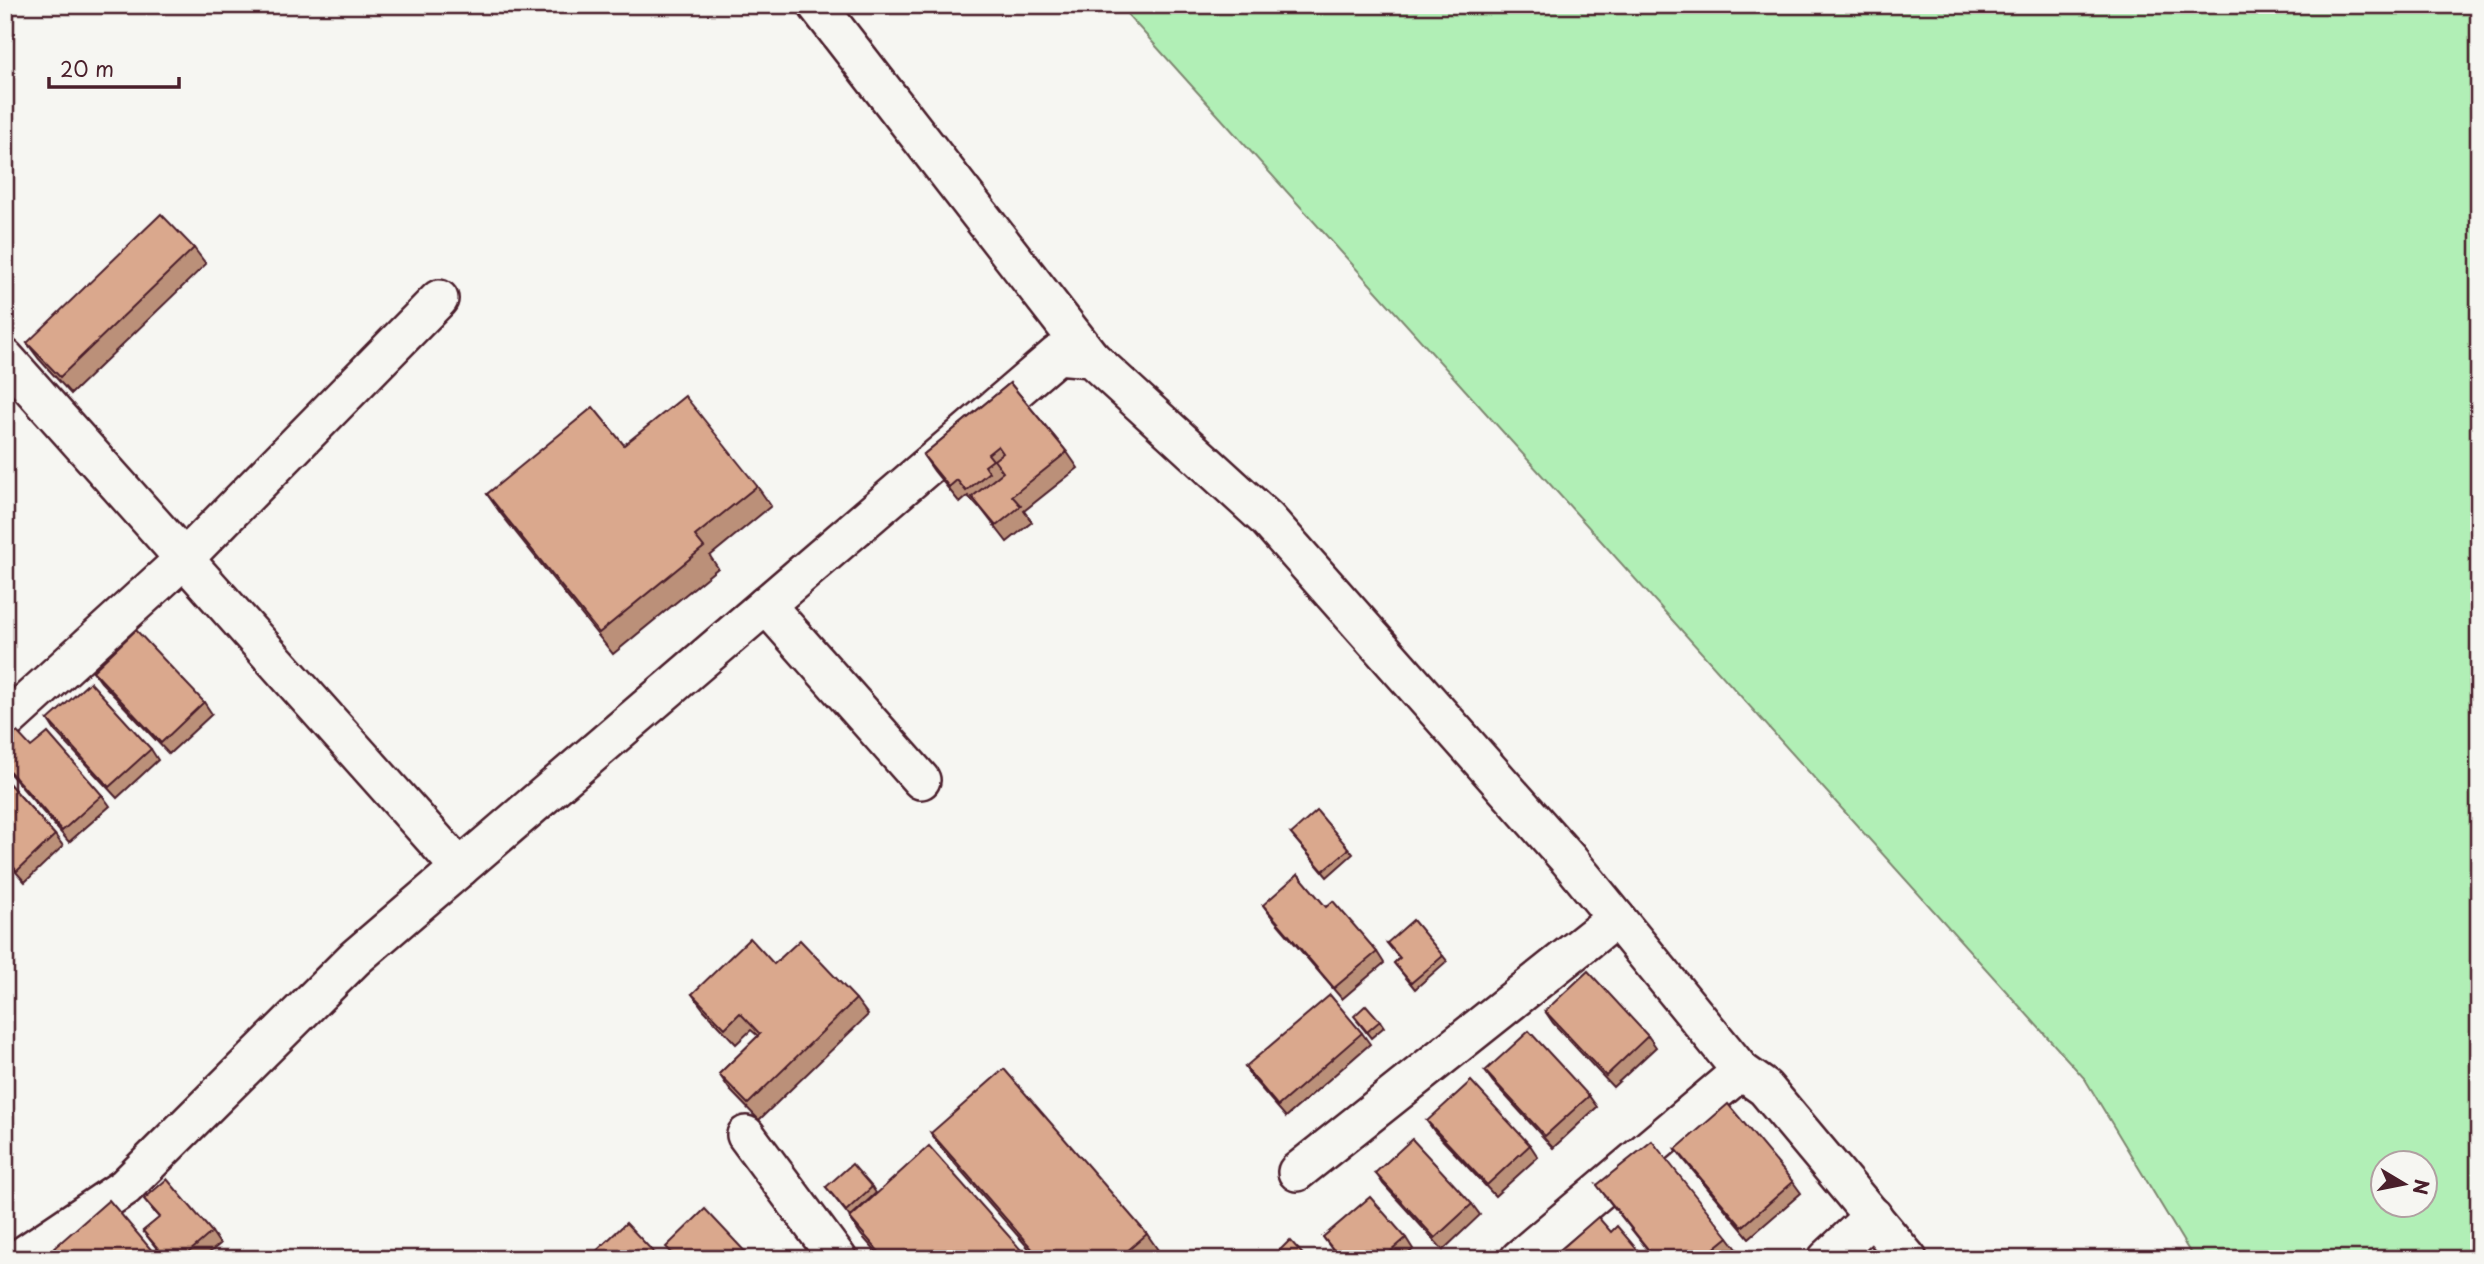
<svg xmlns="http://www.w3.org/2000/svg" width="2484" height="1264" viewBox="0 0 2484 1264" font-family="'Playpen Sans',sans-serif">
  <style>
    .green { fill: #b1efb6; stroke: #7e8770; stroke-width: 2; fill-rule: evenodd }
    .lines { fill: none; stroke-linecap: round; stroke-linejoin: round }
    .minor-casing { stroke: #4a1f2b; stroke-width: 42 }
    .minor { stroke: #f6f6f2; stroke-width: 37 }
    .wall { fill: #bb9079; stroke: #4a1f2b; stroke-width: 2 }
    .building { fill: #daa88d; stroke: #4a1f2b; stroke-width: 2 }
  </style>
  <rect width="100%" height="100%" fill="#f6f6f2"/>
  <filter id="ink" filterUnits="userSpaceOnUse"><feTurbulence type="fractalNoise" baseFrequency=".0143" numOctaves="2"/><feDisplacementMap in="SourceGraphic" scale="14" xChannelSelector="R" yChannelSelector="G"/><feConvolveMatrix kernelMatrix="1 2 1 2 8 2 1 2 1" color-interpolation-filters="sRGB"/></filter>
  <g filter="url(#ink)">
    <path class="green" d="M 1119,5 L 2479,5 L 2479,1259 L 2194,1259 L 2085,1079 ZM 2382,1162 L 2424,1162 L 2424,1204 L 2382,1204 Z"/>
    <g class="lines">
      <g class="minor-casing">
        <g id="minor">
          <polyline points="817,5 1091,358"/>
          <polyline points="5,358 460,868"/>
          <polyline points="766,605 921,780"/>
          <polyline points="5,722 184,559 439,299"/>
          <polyline points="746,1135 838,1259"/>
          <polyline points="1297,1172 1616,918"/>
          <polyline points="18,1259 125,1187 355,958 1057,355 1091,358 1268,520 1568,859 1741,1071"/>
          <polyline points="1519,1259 1741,1071 1765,1088 1908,1259"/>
          <polyline points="1827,1259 1873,1216"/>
        </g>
      </g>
      <use href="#minor" class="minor"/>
    </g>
    <g class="wall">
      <polygon points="194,248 206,264 71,394 39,359 27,343"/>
      <polygon points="1010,383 1067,452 1078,468 1024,511 1032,522 1007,542 979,506 978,507 968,496 960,503 934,471 923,455"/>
      <polygon points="624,445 757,486 771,506 710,556 718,568 613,654 501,514 487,494"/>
      <polygon points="93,671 204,702 212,714 169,754 101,682"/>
      <polygon points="48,720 151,749 158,760 117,798 55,731"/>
      <polygon points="5,742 31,747 102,795 110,806 69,842 5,768"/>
      <polygon points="5,779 55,835 63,846 25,882 5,860"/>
      <polygon points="1291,834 1349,849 1353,854 1327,877"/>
      <polygon points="1263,905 1326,907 1377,952 1384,963 1342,999 1271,916"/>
      <polygon points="1387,943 1443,956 1447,961 1415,989 1394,963 1399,958"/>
      <polygon points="774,964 856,999 868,1015 759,1120 730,1090 719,1074 758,1036 751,1030 736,1044 704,1010 692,994"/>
      <polygon points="1545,1011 1648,1036 1656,1047 1613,1087 1553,1023"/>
      <polygon points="1380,1021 1384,1027 1371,1038 1358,1022"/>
      <polygon points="1362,1033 1370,1044 1286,1117 1252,1078 1245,1067"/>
      <polygon points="1485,1071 1589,1096 1597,1107 1553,1148 1493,1082"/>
      <polygon points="1427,1121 1530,1145 1538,1157 1495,1196 1435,1132"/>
      <polygon points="931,1133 1147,1234 1158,1250 1148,1259 1038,1259 942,1149"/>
      <polygon points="1676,1149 1793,1182 1801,1193 1749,1238 1684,1160"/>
      <polygon points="1376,1173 1472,1204 1480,1215 1443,1250 1383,1184"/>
      <polygon points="1597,1185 1728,1237 1740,1253 1732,1259 1655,1259 1609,1201"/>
      <polygon points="826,1187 872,1187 876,1193 850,1217"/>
      <polygon points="144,1199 212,1232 220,1244 202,1259 165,1259 143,1231 159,1218"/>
      <polygon points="850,1218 1029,1259 882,1259 861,1235"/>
      <polygon points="1323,1237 1406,1238 1413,1249 1403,1259 1339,1259"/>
    </g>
    <g class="building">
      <polygon points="161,214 194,248 60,377 27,343"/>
      <polygon points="1010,383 1067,452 1012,496 1021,506 996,526 972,497 1003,472 994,460 1003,453 998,446 988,454 993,460 985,466 989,472 966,491 957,480 949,487 923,455"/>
      <polygon points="685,396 757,486 695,536 704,547 599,633 487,494 593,407 624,445"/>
      <polygon points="136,630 204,702 161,743 93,671"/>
      <polygon points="90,682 151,749 109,787 48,720"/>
      <polygon points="17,732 31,747 48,733 102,795 62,831 5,766 5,742"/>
      <polygon points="5,779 55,835 17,871 5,858"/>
      <polygon points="1317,811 1349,849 1323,871 1291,834"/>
      <polygon points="1298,874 1326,907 1333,901 1377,952 1334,988 1263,905"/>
      <polygon points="1413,920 1443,956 1411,983 1394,963 1400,958 1387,943"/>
      <polygon points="750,938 774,964 800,940 856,999 748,1104 719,1074 760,1034 740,1013 725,1028 692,994"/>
      <polygon points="1588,971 1648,1036 1606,1076 1545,1011"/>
      <polygon points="1330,995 1362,1033 1278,1106 1245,1067"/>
      <polygon points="1366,1005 1380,1021 1367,1032 1354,1016"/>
      <polygon points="1529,1031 1589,1096 1545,1136 1485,1071"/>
      <polygon points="1004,1069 1147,1234 1118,1259 1041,1259 931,1133"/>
      <polygon points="1471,1081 1530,1145 1487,1185 1427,1121"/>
      <polygon points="1728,1104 1793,1182 1742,1227 1676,1149"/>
      <polygon points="1412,1139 1472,1204 1435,1238 1375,1173"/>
      <polygon points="1652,1141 1728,1237 1701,1259 1656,1259 1597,1185"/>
      <polygon points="929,1146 1029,1259 885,1259 850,1218"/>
      <polygon points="852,1164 872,1187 846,1211 826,1187"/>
      <polygon points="167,1179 212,1232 181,1259 167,1259 143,1231 160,1217 144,1199"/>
      <polygon points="1370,1197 1406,1238 1383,1258 1376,1250 1366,1259 1341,1259 1323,1237"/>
      <polygon points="109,1200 159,1259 63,1259 54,1248"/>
      <polygon points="705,1209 752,1259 678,1259 666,1247"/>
      <polygon points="1598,1217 1611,1232 1617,1226 1645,1259 1564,1259 1558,1252"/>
      <polygon points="626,1223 660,1259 588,1259"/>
      <polygon points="1290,1240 1307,1259 1271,1259"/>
    </g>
  </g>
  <rect width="2484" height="1264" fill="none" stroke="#f6f6f2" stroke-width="28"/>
  <rect x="14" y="14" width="2456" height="1236" fill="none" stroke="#4a1f2b" stroke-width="2.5" filter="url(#ink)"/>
  <g transform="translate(2404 1184) rotate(100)"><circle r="33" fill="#f6f6f2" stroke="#b1a0a2" stroke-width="2"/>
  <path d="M0-5L12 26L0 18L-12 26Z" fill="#4a1f2b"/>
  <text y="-10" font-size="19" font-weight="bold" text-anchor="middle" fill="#4a1f2b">N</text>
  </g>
  <path d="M49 77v10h130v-10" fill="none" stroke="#4a1f2b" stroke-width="3.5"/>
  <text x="60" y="77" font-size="21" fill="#4a1f2b" stroke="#f6f6f2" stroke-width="5" paint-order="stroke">20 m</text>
</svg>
